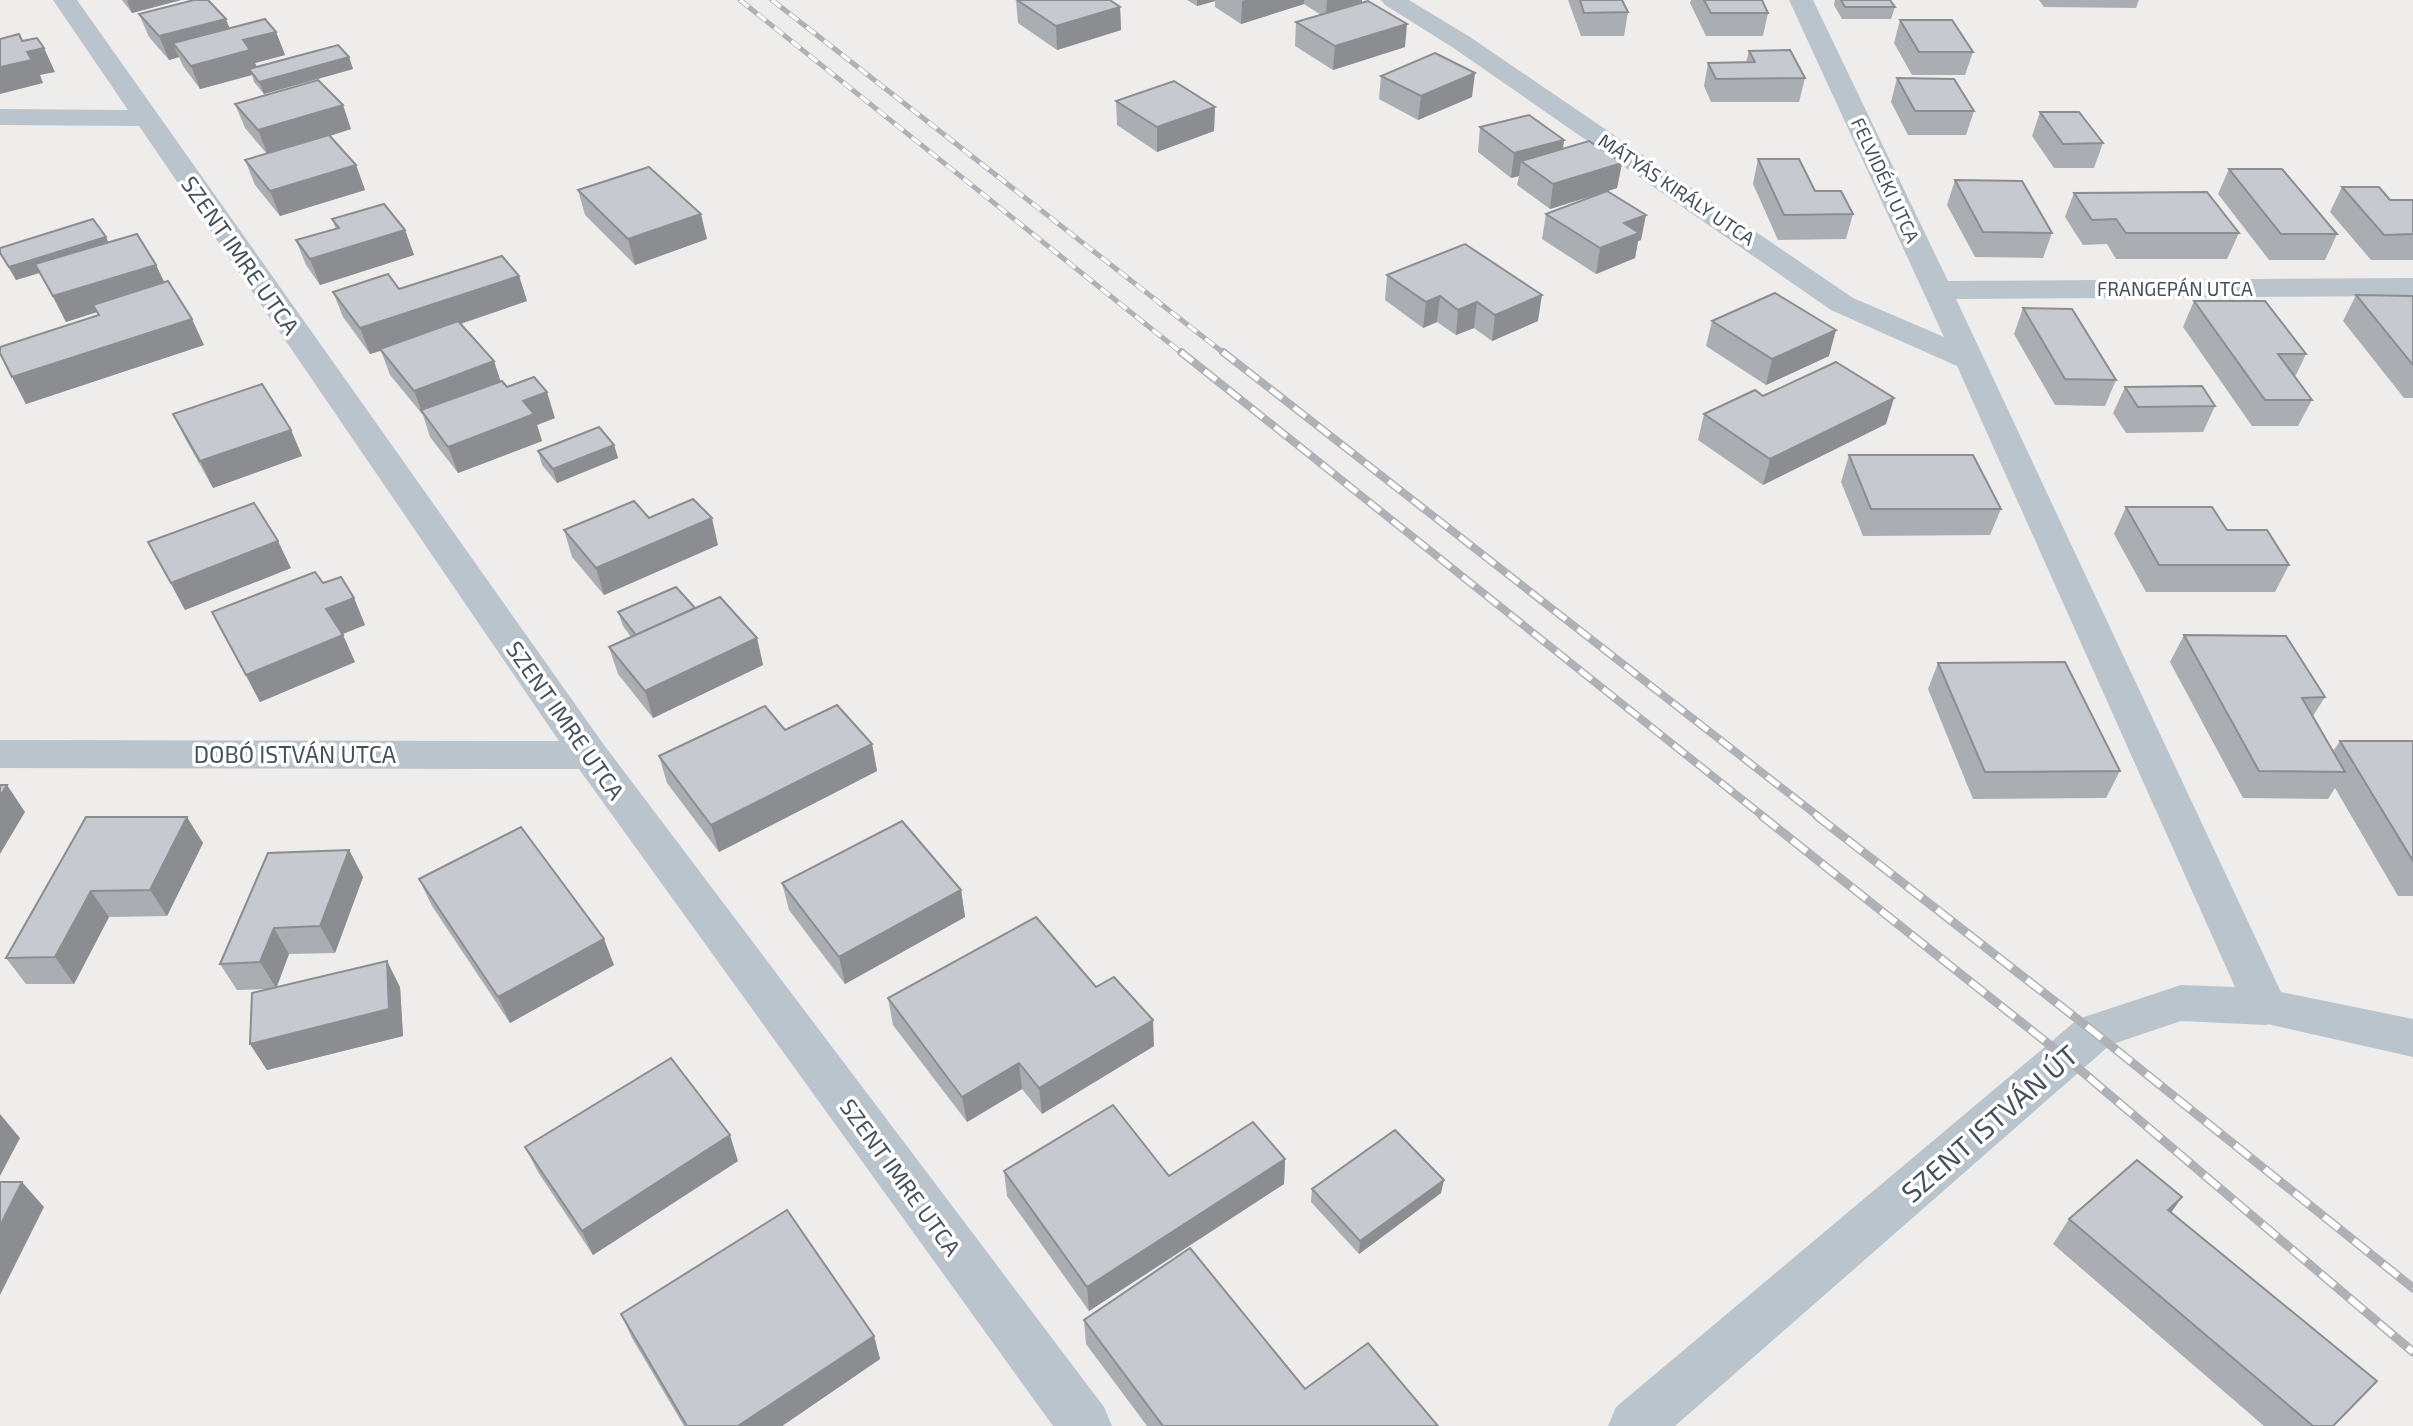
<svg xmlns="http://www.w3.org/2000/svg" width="2413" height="1426" viewBox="0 0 2413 1426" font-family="'Exo 2',sans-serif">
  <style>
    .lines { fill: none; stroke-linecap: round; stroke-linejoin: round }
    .minor { fill: #bac4cc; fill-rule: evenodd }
    .tertiary { fill: #bac4cc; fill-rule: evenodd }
    .rail-far2-casing { stroke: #aeb2b7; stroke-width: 5 }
    .rail-far1-casing { stroke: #aeb2b7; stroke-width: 8 }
    .rail-casing { stroke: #aeb2b7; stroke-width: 9 }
    .rail-far2 { stroke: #fff; stroke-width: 3.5; stroke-dasharray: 11; stroke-linecap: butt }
    .rail-far1 { stroke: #fff; stroke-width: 5; stroke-dasharray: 15; stroke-linecap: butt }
    .rail { stroke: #fff; stroke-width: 6; stroke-dasharray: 19; stroke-linecap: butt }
    .wall { fill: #aaadb2 }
    .shaded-wall { fill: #8b8d91 }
    .building { fill: #c6c9cf; stroke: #8b8d91; stroke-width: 2 }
    .labels { text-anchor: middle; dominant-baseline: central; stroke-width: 7; stroke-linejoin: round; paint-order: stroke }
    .far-street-label { font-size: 19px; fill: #45505a; stroke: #fff }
    .street-label { font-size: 23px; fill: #45505a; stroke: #fff }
    .near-street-label { font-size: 28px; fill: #45505a; stroke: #fff }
  </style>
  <rect width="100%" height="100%" fill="#efecec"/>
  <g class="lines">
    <g class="minor">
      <polygon points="53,0 77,0 604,745 1104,1407 1112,1426 1053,1426 579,769 0,768 0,740 559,741 139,126 0,125 0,109 128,110"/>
      <polygon points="1381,0 1409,0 1470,37 1853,298 1944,337 1789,0 1813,0 1948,281 2413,278 2413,296 1956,299 2288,1007 2282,1020 2266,1025 2181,1021 2110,1045 1675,1426 1608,1426 1616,1407 2078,1019 2181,985 2235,987 1957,366 1831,310 1452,47 1385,5"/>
    </g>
    <polygon class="tertiary" points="2266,989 2413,1019 2413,1057 2250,1020 2244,1007 2250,994"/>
    <g class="rail-far2-casing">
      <g id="rail-far2">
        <polyline points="740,0 1183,354"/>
        <polyline points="772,0 1225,354"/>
      </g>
    </g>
    <g class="rail-far1-casing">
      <g id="rail-far1">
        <polyline points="1181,352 1764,817"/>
        <polyline points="1223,352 1819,817"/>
      </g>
    </g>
    <g class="rail-casing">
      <g id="rail">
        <polyline points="1762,816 2065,1057 2413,1352"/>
        <polyline points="1817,816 2094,1032 2413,1288"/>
      </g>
    </g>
    <use href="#rail-far2" class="rail-far2"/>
    <use href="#rail-far1" class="rail-far1"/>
    <use href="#rail" class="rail"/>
  </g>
  <g class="wall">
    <polygon points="122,0 181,0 132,13"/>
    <polygon points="1016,0 1120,7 1121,30 1057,50 1018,23"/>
    <polygon points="1187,0 1362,0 1362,2 1405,47 1333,70 1295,46 1296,22 1321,15 1304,4 1241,24 1215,7 1215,1 1197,6"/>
    <polygon points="1568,0 1622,0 1628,12 1624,36 1581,36"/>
    <polygon points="1691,0 1762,0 1768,13 1763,36 1706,36 1690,3"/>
    <polygon points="1835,0 1890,0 1895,7 1891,19 1842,19 1834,5"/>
    <polygon points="2039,0 2139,0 2136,8 2044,7"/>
    <polygon points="139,14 230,28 276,32 285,55 255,63 257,67 349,57 353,69 264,94 254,82 252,75 200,89 183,66 179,57 169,60 149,37"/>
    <polygon points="1900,20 1973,52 1965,75 1912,75 1894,43"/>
    <polygon points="1749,51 1805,78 1799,102 1711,102 1704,86 1708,63 1746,62"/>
    <polygon points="1381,76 1472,97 1418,120 1379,99"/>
    <polygon points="1897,78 1974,111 1966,135 1908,135 1891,102"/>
    <polygon points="1116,101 1215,107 1214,131 1157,152 1117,125"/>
    <polygon points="235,104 351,129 330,136 356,165 365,190 280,216 255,185 245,160 267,154 245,128"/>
    <polygon points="2040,112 2103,143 2094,168 2054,168 2032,136"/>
    <polygon points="1480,127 1564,140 1563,148 1622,163 1617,188 1550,209 1517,185 1519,176 1511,178 1478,152"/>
    <polygon points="1758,159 1815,191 1853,214 1846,239 1778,240 1753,184"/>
    <polygon points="2229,169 2337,234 2325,260 2269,260 2218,194"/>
    <polygon points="1955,180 2052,233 2043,258 1975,257 1947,205"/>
    <polygon points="2342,187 2390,200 2413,200 2413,260 2371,260 2330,212"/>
    <polygon points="578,190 707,239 635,265 585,215"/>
    <polygon points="2074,193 2239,233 2227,259 2116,259 2107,244 2083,245 2065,217"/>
    <polygon points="1546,214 1641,240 1638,241 1635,258 1596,274 1542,239"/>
    <polygon points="332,219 405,230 414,255 320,285 306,265 296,240 336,229"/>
    <polygon points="109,243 156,265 164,282 204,345 26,404 12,377 98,316 97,312 66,322 40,273 16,280 0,254"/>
    <polygon points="1387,275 1538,321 1492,341 1474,328 1456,335 1437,322 1423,328 1385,300"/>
    <polygon points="519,276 527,301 461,324 494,361 501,382 555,418 537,425 542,441 458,473 430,437 423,415 390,375 381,351 370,354 343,317 333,292 399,289"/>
    <polygon points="2356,295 2413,296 2413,398 2404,398 2343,321"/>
    <polygon points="2194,301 2306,354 2295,377 2312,400 2298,426 2252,426 2183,327"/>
    <polygon points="2023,308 2116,380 2105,406 2055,405 2014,334"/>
    <polygon points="1712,321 1829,356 1766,385 1706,346"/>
    <polygon points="2125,387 2215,406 2203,432 2126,433 2113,413"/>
    <polygon points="1763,396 1886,424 1763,485 1698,440 1704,414"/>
    <polygon points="173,414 291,430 302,456 213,488 186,440"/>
    <polygon points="614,445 618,458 557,483 542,465 538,451"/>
    <polygon points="1849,455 2001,509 1990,535 1863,536 1841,482"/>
    <polygon points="2126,507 2227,530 2289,565 2275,592 2146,592 2114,534"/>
    <polygon points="649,518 718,545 604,595 572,557 564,530"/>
    <polygon points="148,542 291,568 185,610"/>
    <polygon points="323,583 354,598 365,625 342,634 355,662 260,702 212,612"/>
    <polygon points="695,608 757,638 763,665 653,718 618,674 609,647 631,637 623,626 618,612"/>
    <polygon points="2184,635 2325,697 2313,716 2333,751 2340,741 2413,741 2413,896 2398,896 2335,788 2328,799 2243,798 2170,662"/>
    <polygon points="1938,663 2120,771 2106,798 1973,799 1928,689"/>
    <polygon points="785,730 872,744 877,771 719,852 667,783 659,756"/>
    <polygon points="86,817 203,843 167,916 109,917 74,984 26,984 6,958"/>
    <polygon points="349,850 363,877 335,953 289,954 277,987 400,987 403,1036 267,1070 250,1044 271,989 237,990 220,964"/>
    <polygon points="419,879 614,965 510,1023 432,906"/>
    <polygon points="782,883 961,890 965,917 845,984 789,910"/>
    <polygon points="1096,987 1154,1046 1042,1114 1022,1089 967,1122 893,1025 888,998"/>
    <polygon points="525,1147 738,1161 593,1255 538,1172"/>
    <polygon points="1285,1159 1284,1184 1089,1311 1007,1196 1004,1171 1169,1176"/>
    <polygon points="1312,1189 1441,1193 1359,1254 1311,1202"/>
    <polygon points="2182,1197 2171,1213 2333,1426 2264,1426 2053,1244 2069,1219"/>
    <polygon points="621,1314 874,1336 880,1359 782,1426 684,1426 632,1338"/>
    <polygon points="1084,1320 1305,1389 1438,1426 1147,1426 1086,1344"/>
  </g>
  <g class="shaded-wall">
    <polygon points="129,0 181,0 132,13 127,1"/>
    <polygon points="1197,0 1215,0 1215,1 1197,6"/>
    <polygon points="1245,0 1304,0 1304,4 1241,24 1242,1"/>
    <polygon points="1327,0 1362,0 1362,6 1326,17"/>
    <polygon points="1120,7 1121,30 1057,50 1056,26"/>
    <polygon points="226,19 235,42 173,43 179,57 169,60 159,36"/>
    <polygon points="1407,24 1405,47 1333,70 1335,46"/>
    <polygon points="276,32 285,55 255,63 259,73 249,69 252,75 200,89 191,66 243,40"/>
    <polygon points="44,48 55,72 40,75 43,83 0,94 0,67 27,52"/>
    <polygon points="349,57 353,69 264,94 259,82"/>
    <polygon points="1475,73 1472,97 1418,120 1421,96"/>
    <polygon points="343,105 351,129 268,155 258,130"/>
    <polygon points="1215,107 1214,131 1157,152 1157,127"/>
    <polygon points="1564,140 1560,164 1521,161 1519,176 1511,178 1514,153"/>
    <polygon points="1622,163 1617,188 1550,209 1553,184"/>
    <polygon points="356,165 365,190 280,216 270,191"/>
    <polygon points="701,214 707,239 635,265 628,239"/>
    <polygon points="1646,215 1641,240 1638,241 1635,258 1596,274 1600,248 1624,223"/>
    <polygon points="405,230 414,255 320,285 310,259"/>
    <polygon points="106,237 112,250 16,280 9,267"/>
    <polygon points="156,265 168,290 93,305 97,312 66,322 53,296"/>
    <polygon points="519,276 527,301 370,354 360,328"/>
    <polygon points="1542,295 1538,321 1492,341 1495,315"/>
    <polygon points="1440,296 1437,322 1423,328 1426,302"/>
    <polygon points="1477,302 1474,328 1456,335 1458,310"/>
    <polygon points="192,319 204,345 26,404 12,377"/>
    <polygon points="1836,330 1829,356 1766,385 1772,359"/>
    <polygon points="494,361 502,387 422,412 414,391"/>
    <polygon points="547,392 555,418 537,425 542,441 458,473 448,447 523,401"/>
    <polygon points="1894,398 1886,424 1763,485 1770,459"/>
    <polygon points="291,430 302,456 213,488 200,461"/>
    <polygon points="614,445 618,458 557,483 553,469"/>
    <polygon points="712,518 718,545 604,595 596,568"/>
    <polygon points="278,541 291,568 185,610 171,583"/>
    <polygon points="354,598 365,625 338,636 326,609"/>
    <polygon points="343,635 355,662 260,702 246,675"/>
    <polygon points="757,638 763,665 653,718 645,691"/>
    <polygon points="872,744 877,771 719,852 711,825"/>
    <polygon points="7,785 25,812 0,854 0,796"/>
    <polygon points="187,817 203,843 167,916 150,890"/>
    <polygon points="349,850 363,877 335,953 320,926"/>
    <polygon points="961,890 965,917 845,984 839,957"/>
    <polygon points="91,891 109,917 74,984 55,957"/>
    <polygon points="274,928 289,954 276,988 260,962"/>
    <polygon points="604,939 614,965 510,1023 498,997"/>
    <polygon points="387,961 400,987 403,1036 267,1070 250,1044"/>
    <polygon points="1153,1020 1154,1046 1042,1114 1039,1088"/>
    <polygon points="1019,1063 1022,1089 967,1122 962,1097"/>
    <polygon points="0,1114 20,1138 0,1176"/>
    <polygon points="730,1135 738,1161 593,1255 582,1231"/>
    <polygon points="1285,1159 1284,1184 1089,1311 1087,1287"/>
    <polygon points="1444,1180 1441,1193 1359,1254 1360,1241"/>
    <polygon points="22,1182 44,1207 0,1295 0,1226"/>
    <polygon points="2182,1197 2164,1222 2168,1210"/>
    <polygon points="874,1336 880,1359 782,1426 738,1426"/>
  </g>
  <g class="building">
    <polygon points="194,0 208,0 226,19 159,36 139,14"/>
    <polygon points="1017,0 1110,0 1120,7 1056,26"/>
    <polygon points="1580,0 1622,0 1628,12 1584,13"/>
    <polygon points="1704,0 1762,0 1768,13 1711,13"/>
    <polygon points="1841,0 1890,0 1895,7 1845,7"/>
    <polygon points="1368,1 1407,24 1335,46 1296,22"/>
    <polygon points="265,19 276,32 243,40 250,50 191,66 173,43"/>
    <polygon points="1900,20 1952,20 1973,52 1919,52"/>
    <polygon points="19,34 22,41 37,38 44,48 27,52 32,60 0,67 0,39"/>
    <polygon points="338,45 349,57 259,82 249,69"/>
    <polygon points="1790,50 1805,78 1716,79 1708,63 1755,62 1749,51"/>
    <polygon points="1435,53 1475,73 1421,96 1381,76"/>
    <polygon points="1897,78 1954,79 1974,111 1915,111"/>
    <polygon points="318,80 343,105 258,130 235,104"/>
    <polygon points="1174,81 1215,107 1157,127 1116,101"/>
    <polygon points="2040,112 2079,112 2103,143 2063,144"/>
    <polygon points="1529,115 1564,140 1514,153 1480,127"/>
    <polygon points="329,135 356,165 270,191 245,160"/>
    <polygon points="1589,141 1622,163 1553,184 1521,161"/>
    <polygon points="1758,159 1799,159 1815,191 1841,191 1853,214 1784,215"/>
    <polygon points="649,167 701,214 628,239 578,190"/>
    <polygon points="2229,169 2282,169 2337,234 2281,234"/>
    <polygon points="1955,180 2022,181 2052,233 1983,232"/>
    <polygon points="2342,187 2379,187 2390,200 2413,200 2413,234 2384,235"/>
    <polygon points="1607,191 1646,215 1624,223 1639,233 1600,248 1546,214"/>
    <polygon points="2207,192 2239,233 2126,233 2116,219 2092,220 2074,193"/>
    <polygon points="384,204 405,230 310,259 296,240 339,228 332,219"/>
    <polygon points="93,219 106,237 9,267 0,253 0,248"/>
    <polygon points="137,234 156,265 53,296 35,264"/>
    <polygon points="1465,244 1542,295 1495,315 1477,302 1458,310 1440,296 1426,302 1387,275"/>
    <polygon points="502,256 519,276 360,328 333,292 388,274 399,289"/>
    <polygon points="168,281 192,319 12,377 0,353 0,347 99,315 93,305"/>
    <polygon points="1775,293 1836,330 1772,359 1712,321"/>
    <polygon points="2356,295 2413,296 2413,365"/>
    <polygon points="2194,301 2265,301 2306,354 2278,354 2312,400 2265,400"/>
    <polygon points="2023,308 2072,309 2116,380 2065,379"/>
    <polygon points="458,321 494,361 414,391 380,349"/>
    <polygon points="1836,362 1894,398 1770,459 1704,414 1755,390 1763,396"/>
    <polygon points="534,377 547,392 523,401 534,414 448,447 421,410 502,381 507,387"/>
    <polygon points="262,384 291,430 200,461 173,414"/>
    <polygon points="2202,386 2215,406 2138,407 2125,387"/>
    <polygon points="599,427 614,445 553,469 538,451"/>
    <polygon points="1849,455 1973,455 2001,509 1871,509"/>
    <polygon points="693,499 712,518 596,568 564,530 634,501 649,518"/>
    <polygon points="254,503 278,541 171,583 148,542"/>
    <polygon points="2126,507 2212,507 2227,530 2267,530 2289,565 2159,565"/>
    <polygon points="315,572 323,583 341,577 354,598 326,609 343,635 246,675 212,612"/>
    <polygon points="676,587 695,608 636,635 618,612"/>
    <polygon points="720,597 757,638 645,691 609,647"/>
    <polygon points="2184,635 2286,636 2325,697 2302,698 2345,772 2259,771"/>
    <polygon points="2065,662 2120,771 1985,772 1938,663"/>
    <polygon points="837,705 872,744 711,825 659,756 765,706 785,730"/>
    <polygon points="2340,741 2413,741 2413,861"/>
    <polygon points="0,785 7,785 0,796"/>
    <polygon points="86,817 187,817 150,890 91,891 55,957 6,958"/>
    <polygon points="902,821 961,890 839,957 782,883"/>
    <polygon points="521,827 604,939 498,997 419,879"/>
    <polygon points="349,850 320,926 274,928 260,962 220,964 268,853"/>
    <polygon points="1036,917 1096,987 1114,977 1153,1020 1039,1088 1019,1063 962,1097 888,998"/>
    <polygon points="387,961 389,1009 250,1044 252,993"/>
    <polygon points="671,1058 730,1135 582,1231 525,1147"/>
    <polygon points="1113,1105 1169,1176 1253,1122 1285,1159 1087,1287 1004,1171"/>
    <polygon points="1395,1130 1444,1180 1360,1241 1312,1189"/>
    <polygon points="2137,1160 2182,1197 2168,1210 2377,1381 2333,1426 2313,1426 2069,1219"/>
    <polygon points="0,1182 22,1182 0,1226"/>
    <polygon points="787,1210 874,1336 738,1426 687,1426 621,1314"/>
    <polygon points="1190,1248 1305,1389 1368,1343 1438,1426 1163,1426 1084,1320"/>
  </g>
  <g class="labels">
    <g class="far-street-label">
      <text transform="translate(1886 180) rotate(65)">FELVIDÉKI UTCA</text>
      <text transform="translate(1677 189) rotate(34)">MÁTYÁS KIRÁLY UTCA</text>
      <text x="2175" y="288">FRANGEPÁN UTCA</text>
    </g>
    <g class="street-label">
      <text transform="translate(241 255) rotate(55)">SZENT IMRE UTCA</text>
      <text transform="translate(566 720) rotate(55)">SZENT IMRE UTCA</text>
      <text x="295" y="754">DOBÓ ISTVÁN UTCA</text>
      <text transform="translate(901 1177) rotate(54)">SZENT IMRE UTCA</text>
    </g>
    <g class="near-street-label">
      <text transform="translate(1989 1123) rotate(-41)">SZENT ISTVÁN ÚT</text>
    </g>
  </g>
</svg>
